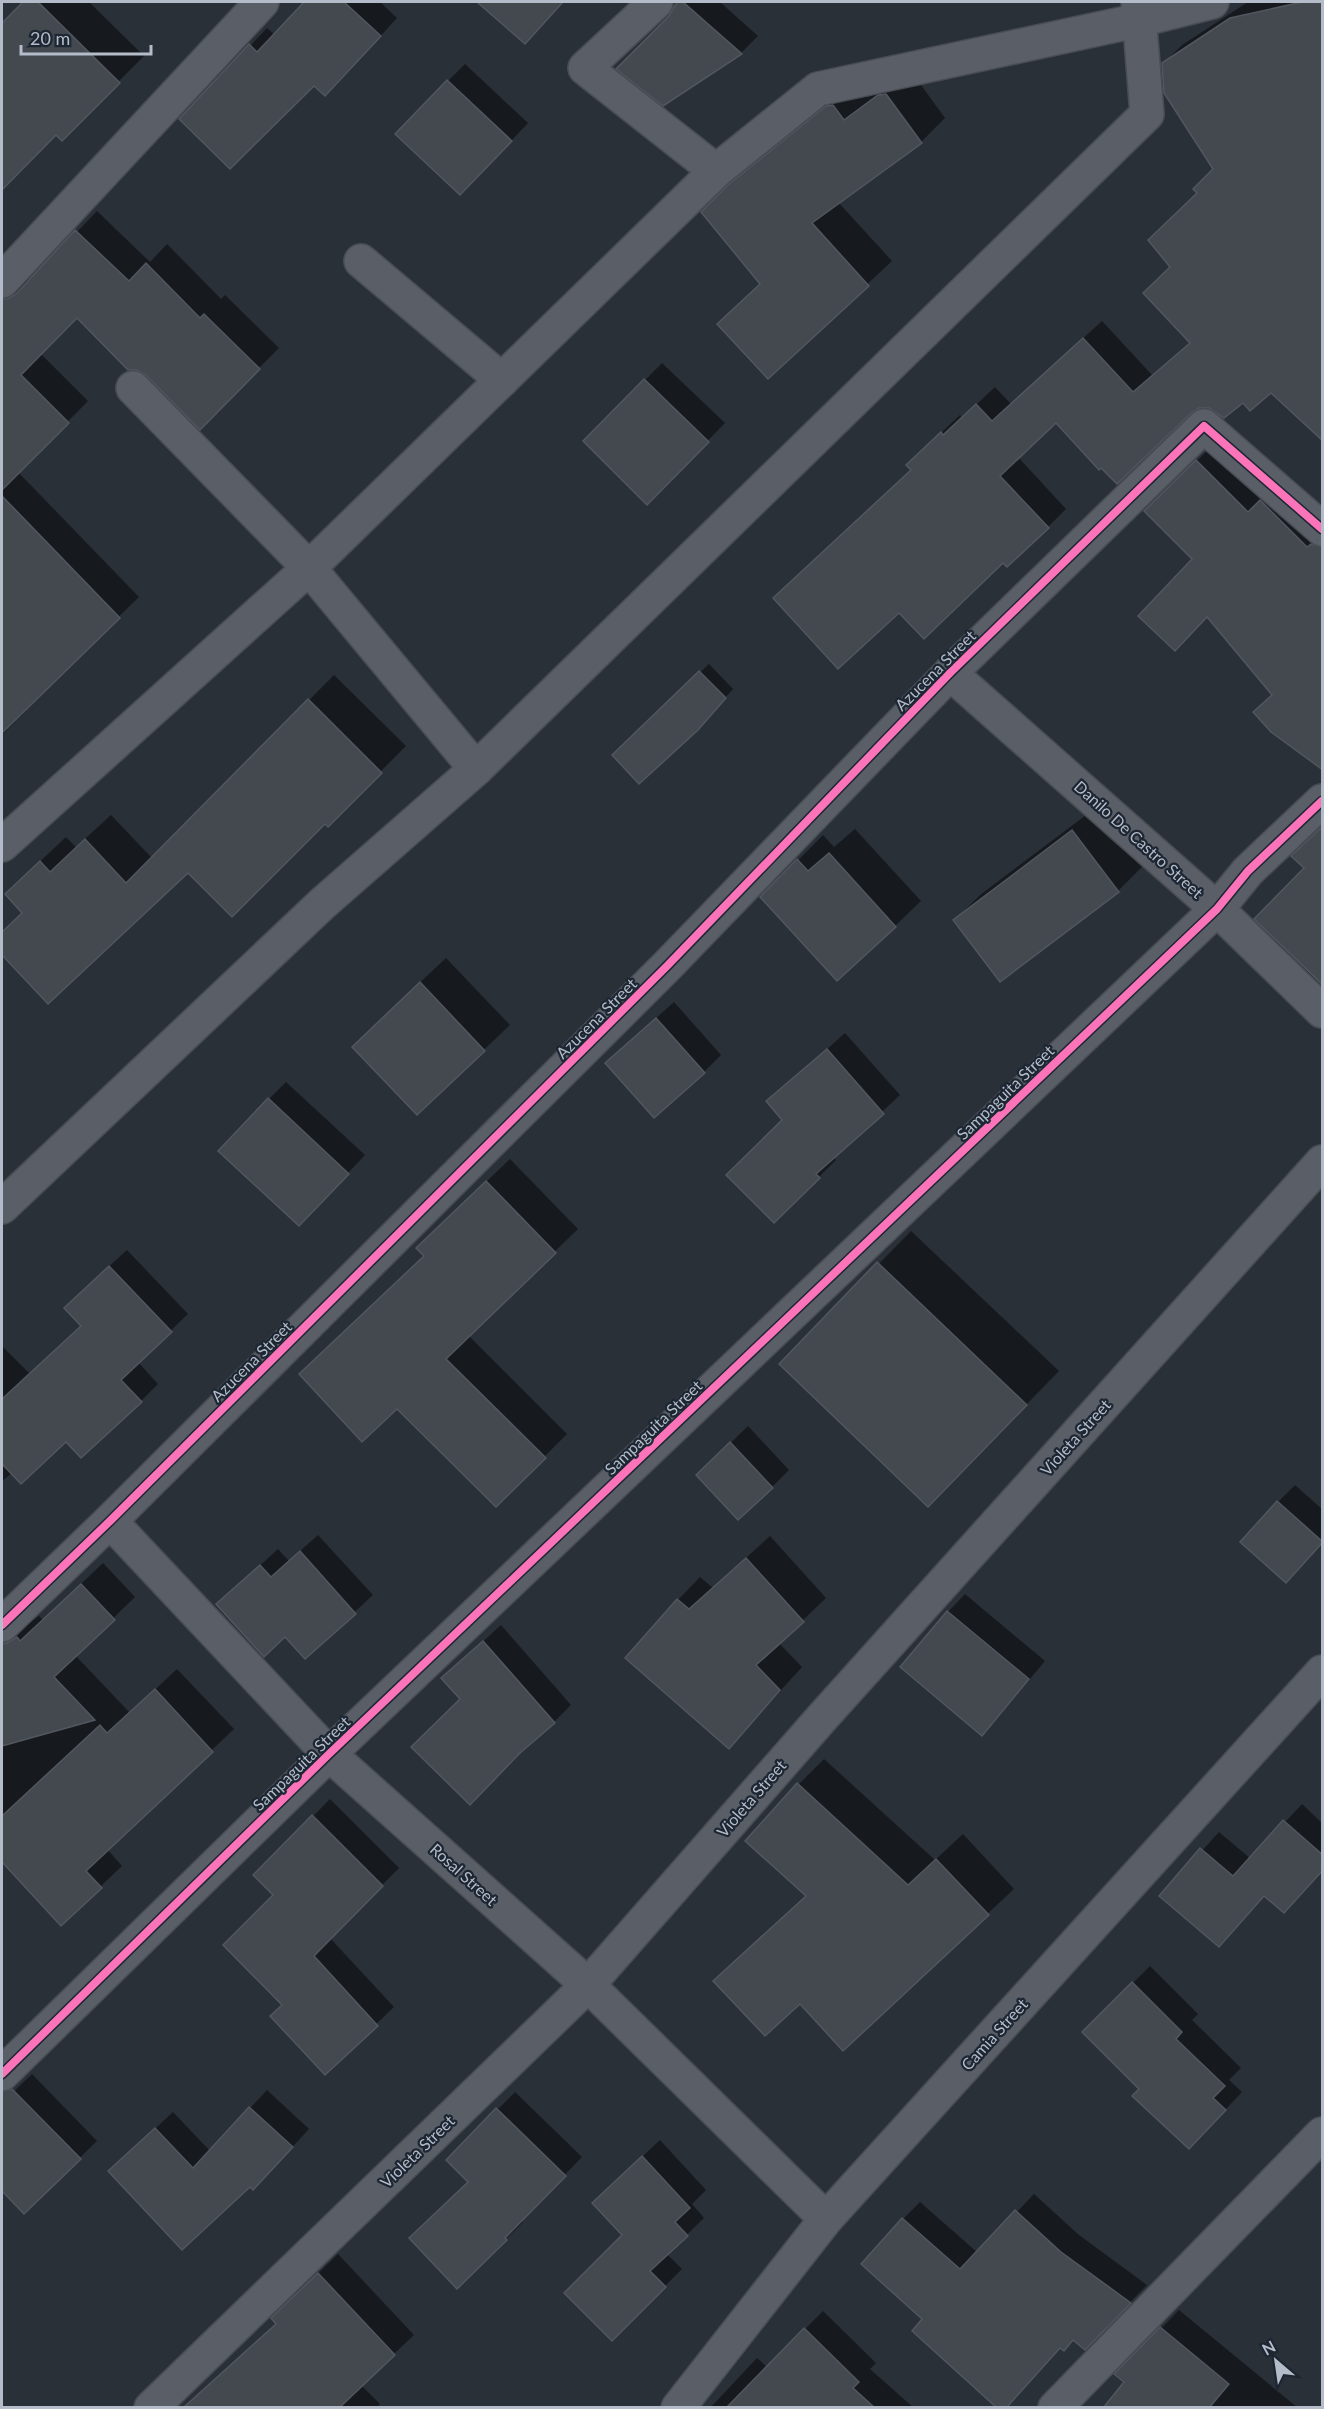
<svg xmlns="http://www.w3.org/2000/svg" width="1324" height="2409" viewBox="0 0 1324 2409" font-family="Lato,sans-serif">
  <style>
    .shadow { fill: #0007 }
    .building { fill: #444950; stroke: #52575f; stroke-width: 1.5 }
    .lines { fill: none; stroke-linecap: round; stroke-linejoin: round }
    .minor-casing { stroke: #484c53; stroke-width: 36 }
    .minor { stroke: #5a5e66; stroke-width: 33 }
    .cycleway-casing { stroke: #1d2633; stroke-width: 11 }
    .cycleway { stroke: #fb73b8; stroke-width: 8 }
    .labels { text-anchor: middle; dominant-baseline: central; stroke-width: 4.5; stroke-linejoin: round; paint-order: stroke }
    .street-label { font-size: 16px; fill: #b4bcc9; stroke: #1d2633 }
  </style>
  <rect width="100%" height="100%" fill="#2a3038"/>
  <g class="shadow">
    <polygon points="25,2 89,2 144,56 62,138 56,133 2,188 2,25"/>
    <polygon points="306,2 380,2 397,18 343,77 181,119 267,28 275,35"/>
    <polygon points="479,2 563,2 525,42"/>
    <polygon points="679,2 720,2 758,36 741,53 663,104 670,17"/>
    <polygon points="1248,2 1322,2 1322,439 1271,391 1243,401 1209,406 1056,420 1018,457 1066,509 1048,527 912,469 926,447 960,415 962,418 995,387 1011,404 1102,321 1152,375 1191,342 1171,267 1199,193 1215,169 1163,64 1182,45"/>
    <polygon points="465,64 528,123 478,176 448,81"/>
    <polygon points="910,70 945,118 921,142 838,202 892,261 768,377 761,283 703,212 754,161 852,83 857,82 869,97 903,72"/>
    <polygon points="97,211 150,262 167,244 221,299 225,295 279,348 200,427 147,374 77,316 40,353 88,401 18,472 139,597 24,709 26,711 2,735 2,657 13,646 2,634 2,296 18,279 28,279 35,276"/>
    <polygon points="662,363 725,423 647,503 585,441"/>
    <polygon points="1215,443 1322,527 1322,768 1255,712 1273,694 1194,559 1146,511"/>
    <polygon points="709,664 733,689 706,719 614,755"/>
    <polygon points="334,675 406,746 328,824 325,822 188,871 48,1002 2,953 2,934 23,912 32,869 66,837 76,847 111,815 152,858"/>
    <polygon points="1098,806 1143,866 1118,891 955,920 980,895"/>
    <polygon points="855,829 921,901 895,926 762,897 823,835 834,847"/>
    <polygon points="446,958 510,1025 417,1113 379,1021"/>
    <polygon points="674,1002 721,1055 704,1072 625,1046"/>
    <polygon points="845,1033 900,1095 833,1157 836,1160 774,1221 784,1120 768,1102"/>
    <polygon points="286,1082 365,1155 316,1207 269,1099"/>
    <polygon points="510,1159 578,1229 468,1335 567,1434 496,1505 397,1407 425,1255 441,1225"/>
    <polygon points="911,1231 1059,1371 961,1472 781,1364"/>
    <polygon points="127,1250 188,1314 138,1362 158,1384 141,1401 66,1440 12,1473 2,1481 2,1349 3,1347 30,1374 83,1325 83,1290"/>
    <polygon points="748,1426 789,1470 772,1487 698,1475"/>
    <polygon points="1295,1485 1322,1509 1322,1544 1286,1581 1278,1502"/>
    <polygon points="318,1535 373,1595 306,1657 285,1635 218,1604 278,1549 289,1561"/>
    <polygon points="770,1536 826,1598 779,1643 802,1667 729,1747 678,1600 700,1577 713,1588"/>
    <polygon points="103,1563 135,1597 75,1655 130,1713 177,1669 234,1729 107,1849 122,1866 61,1924 2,1860 2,1639 21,1622 30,1622 39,1616 43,1620"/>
    <polygon points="965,1594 1045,1661 999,1716 982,1734 902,1667 948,1612"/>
    <polygon points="501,1625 571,1705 554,1722 462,1699 443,1678"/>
    <polygon points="824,1759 935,1860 963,1834 1014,1889 843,2049 800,2002 741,1956 807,1895 798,1785"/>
    <polygon points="330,1799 399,1868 330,1938 394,2007 325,2073 284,2005 275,1895 255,1875"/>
    <polygon points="1302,1804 1322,1823 1322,1870 1265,1895 1219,1945 1161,1896 1219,1832 1251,1859"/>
    <polygon points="1150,1966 1198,2014 1192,2020 1241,2068 1229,2080 1242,2092 1206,2130 1141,2089 1084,2032"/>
    <polygon points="32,2074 97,2141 24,2212 2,2189 2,2103"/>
    <polygon points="267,2090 309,2129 270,2171 250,2185 128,2154 173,2112 210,2151"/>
    <polygon points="515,2092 582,2157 521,2220 523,2222 506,2239 469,2181 448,2160"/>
    <polygon points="660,2140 706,2190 692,2204 704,2218 667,2254 682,2269 612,2339 624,2235 611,2186"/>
    <polygon points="1034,2194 1079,2235 1147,2285 1085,2348 1074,2339 925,2319 903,2219 920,2202 978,2253"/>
    <polygon points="338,2254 414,2335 361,2385 380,2404 376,2408 184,2408 277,2323 292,2299"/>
    <polygon points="1179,2310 1298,2408 1105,2408 1126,2382 1117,2374"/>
    <polygon points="823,2311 876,2363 870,2369 914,2408 710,2408 757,2358 767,2367"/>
  </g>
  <g class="building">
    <polygon points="23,2 38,2 120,83 62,141 56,135 2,190 2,23"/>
    <polygon points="304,2 344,2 381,36 325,96 314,86 230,169 179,119 249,44 257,52"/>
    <polygon points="477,2 563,2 525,44"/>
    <polygon points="677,2 683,2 742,54 663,106 616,69 669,16"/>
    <polygon points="1302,2 1323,2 1323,441 1271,393 1250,411 1243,403 1224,418 1209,408 1199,408 1191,413 1117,484 1101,468 1099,470 1056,423 1000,476 1049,528 1007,567 1003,563 924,639 899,613 838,669 773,598 911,470 906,465 941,432 943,435 976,404 992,421 1083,338 1133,392 1190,343 1143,293 1170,267 1148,240 1197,193 1193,189 1213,169 1164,93 1162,63 1230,18"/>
    <polygon points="447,80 512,141 460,195 395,134"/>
    <polygon points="886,94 922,143 812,223 869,286 768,379 717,324 760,284 701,212 728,185 826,106 833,105 844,120 878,95"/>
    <polygon points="75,230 129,281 146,263 200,318 204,314 260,369 200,430 146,375 137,370 128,370 77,318 21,375 69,423 2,490 2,299 8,299 16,294"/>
    <polygon points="644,379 709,442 647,505 583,441"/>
    <polygon points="1196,460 1248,512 1260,500 1307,547 1311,544 1323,547 1323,770 1271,732 1253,712 1272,695 1207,617 1175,651 1138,616 1192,559 1144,511"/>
    <polygon points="2,496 120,618 2,733"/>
    <polygon points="699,671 726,698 698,730 639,784 612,755"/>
    <polygon points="308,699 382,773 328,827 325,824 232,917 188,873 48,1004 2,955 2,932 22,913 5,894 40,861 50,872 85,839 126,883"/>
    <polygon points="1323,826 1323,985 1254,919 1304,868 1291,856"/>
    <polygon points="1072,830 1119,892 1000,982 953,920"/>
    <polygon points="829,853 896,927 837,981 760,897 797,859 808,871"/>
    <polygon points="420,982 485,1051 417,1115 352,1047"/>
    <polygon points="656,1018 705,1073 654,1118 605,1063"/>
    <polygon points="827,1049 884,1114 816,1174 820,1178 774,1223 726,1175 782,1120 766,1101"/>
    <polygon points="268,1098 349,1174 299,1226 218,1151"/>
    <polygon points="486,1181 556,1253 446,1359 546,1458 496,1507 397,1409 362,1442 299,1374 424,1256 416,1248"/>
    <polygon points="877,1262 1027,1405 928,1507 779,1364"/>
    <polygon points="109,1266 172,1332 121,1380 142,1402 81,1458 66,1442 21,1484 2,1464 2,1399 81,1326 64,1308"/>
    <polygon points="730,1442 773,1488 738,1520 696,1475"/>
    <polygon points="1277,1501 1323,1542 1286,1583 1240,1542"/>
    <polygon points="300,1551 356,1614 305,1659 285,1637 264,1657 216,1604 260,1565 271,1577"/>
    <polygon points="746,1558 804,1622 756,1665 780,1690 729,1749 625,1658 677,1599 689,1609"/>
    <polygon points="81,1584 115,1620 54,1677 95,1720 2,1746 2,1643 7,1643 17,1637 20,1641"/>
    <polygon points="947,1611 1029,1679 982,1736 900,1667"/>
    <polygon points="483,1641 555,1723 520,1753 470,1805 411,1747 460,1699 441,1678"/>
    <polygon points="155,1689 213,1752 86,1871 102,1888 61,1926 2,1862 2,1816 100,1725 107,1733"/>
    <polygon points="797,1783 908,1885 936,1859 989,1915 843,2051 800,2004 765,2036 713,1981 806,1896 745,1841"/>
    <polygon points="312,1815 383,1886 314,1956 378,2026 325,2075 270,2016 282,2005 223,1945 273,1895 253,1875"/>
    <polygon points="1283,1820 1323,1855 1323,1870 1284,1913 1264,1896 1219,1947 1159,1896 1200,1848 1233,1876"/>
    <polygon points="1132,1982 1182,2032 1176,2039 1225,2086 1213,2098 1226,2110 1189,2149 1132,2096 1139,2089 1082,2032"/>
    <polygon points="12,2089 81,2159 24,2214 2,2191 2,2092"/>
    <polygon points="249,2107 293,2147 253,2190 250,2187 182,2250 108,2171 155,2128 193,2168"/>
    <polygon points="496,2108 566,2176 505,2238 507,2240 457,2289 409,2238 468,2182 446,2160"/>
    <polygon points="642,2156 690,2208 675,2222 688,2236 650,2271 666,2287 612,2341 564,2293 622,2235 592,2203"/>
    <polygon points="1015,2210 1061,2252 1131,2303 1085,2350 1073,2340 1064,2351 1060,2348 1006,2408 997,2408 912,2331 922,2319 861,2264 902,2218 960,2269"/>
    <polygon points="318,2273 395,2355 339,2408 183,2408 276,2324 271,2318"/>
    <polygon points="1160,2327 1229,2384 1209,2408 1103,2408 1124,2382 1114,2374"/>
    <polygon points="804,2328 859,2382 853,2388 875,2408 726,2408"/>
  </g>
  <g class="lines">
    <g class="minor-casing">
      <g id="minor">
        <polyline points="656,2 585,68 716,171"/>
        <polyline points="361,261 502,380"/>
        <polyline points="2,281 262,2"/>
        <polyline points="133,388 309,568 476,769"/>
        <polyline points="950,673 1217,909 1322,1011"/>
        <polyline points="2,845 309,568 716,171 818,89 1140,20 1212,2"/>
        <polyline points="2,1207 322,904 476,769 1147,114 1138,2"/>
        <polyline points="110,1521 329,1754 588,1985 826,2219"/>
        <polyline points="2,1625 110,1521 667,966 950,673 1204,426 1322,529"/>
        <polyline points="2,2074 329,1754 1217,909 1248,871 1322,801"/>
        <polyline points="151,2408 588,1985 820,1720 1322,1162"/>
        <polyline points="678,2408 826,2219 1322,1672"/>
        <polyline points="1055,2408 1322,2134"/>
      </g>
    </g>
    <use href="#minor" class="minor"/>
    <g class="cycleway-casing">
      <g id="cycleway">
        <polyline points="2,1625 110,1521 667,966 950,673 1204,426 1322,529"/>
        <polyline points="2,2074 329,1754 1217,909 1248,871 1322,801"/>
      </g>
    </g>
    <use href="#cycleway" class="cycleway"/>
  </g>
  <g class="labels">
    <g class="street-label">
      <text transform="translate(935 670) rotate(-45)">Azucena Street</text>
      <text transform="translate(1139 839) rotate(42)">Danilo De Castro Street</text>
      <text transform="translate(596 1018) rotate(-45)">Azucena Street</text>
      <text transform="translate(1005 1092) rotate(-44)">Sampaguita Street</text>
      <text transform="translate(251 1361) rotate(-45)">Azucena Street</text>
      <text transform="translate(653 1427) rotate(-44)">Sampaguita Street</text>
      <text transform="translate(1075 1437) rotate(-48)">Violeta Street</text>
      <text transform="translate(301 1763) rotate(-44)">Sampaguita Street</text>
      <text transform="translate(751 1798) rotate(-49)">Violeta Street</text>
      <text transform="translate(464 1874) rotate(42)">Rosal Street</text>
      <text transform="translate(994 2034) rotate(-48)">Camia Street</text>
      <text transform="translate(417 2151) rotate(-44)">Violeta Street</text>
    </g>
  </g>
  <rect width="1324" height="2409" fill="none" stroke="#b4bcc9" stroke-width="6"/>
  <g transform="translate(1276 2361) rotate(331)" stroke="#1d2633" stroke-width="4.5" paint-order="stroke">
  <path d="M0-4.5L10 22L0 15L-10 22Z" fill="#b4bcc9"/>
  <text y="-9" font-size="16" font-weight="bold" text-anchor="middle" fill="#b4bcc9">N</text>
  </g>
  <path d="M21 45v9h130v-9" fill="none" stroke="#b4bcc9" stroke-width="3"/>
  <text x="30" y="45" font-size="18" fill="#b4bcc9" stroke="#1d2633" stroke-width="4.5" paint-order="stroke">20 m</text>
</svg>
